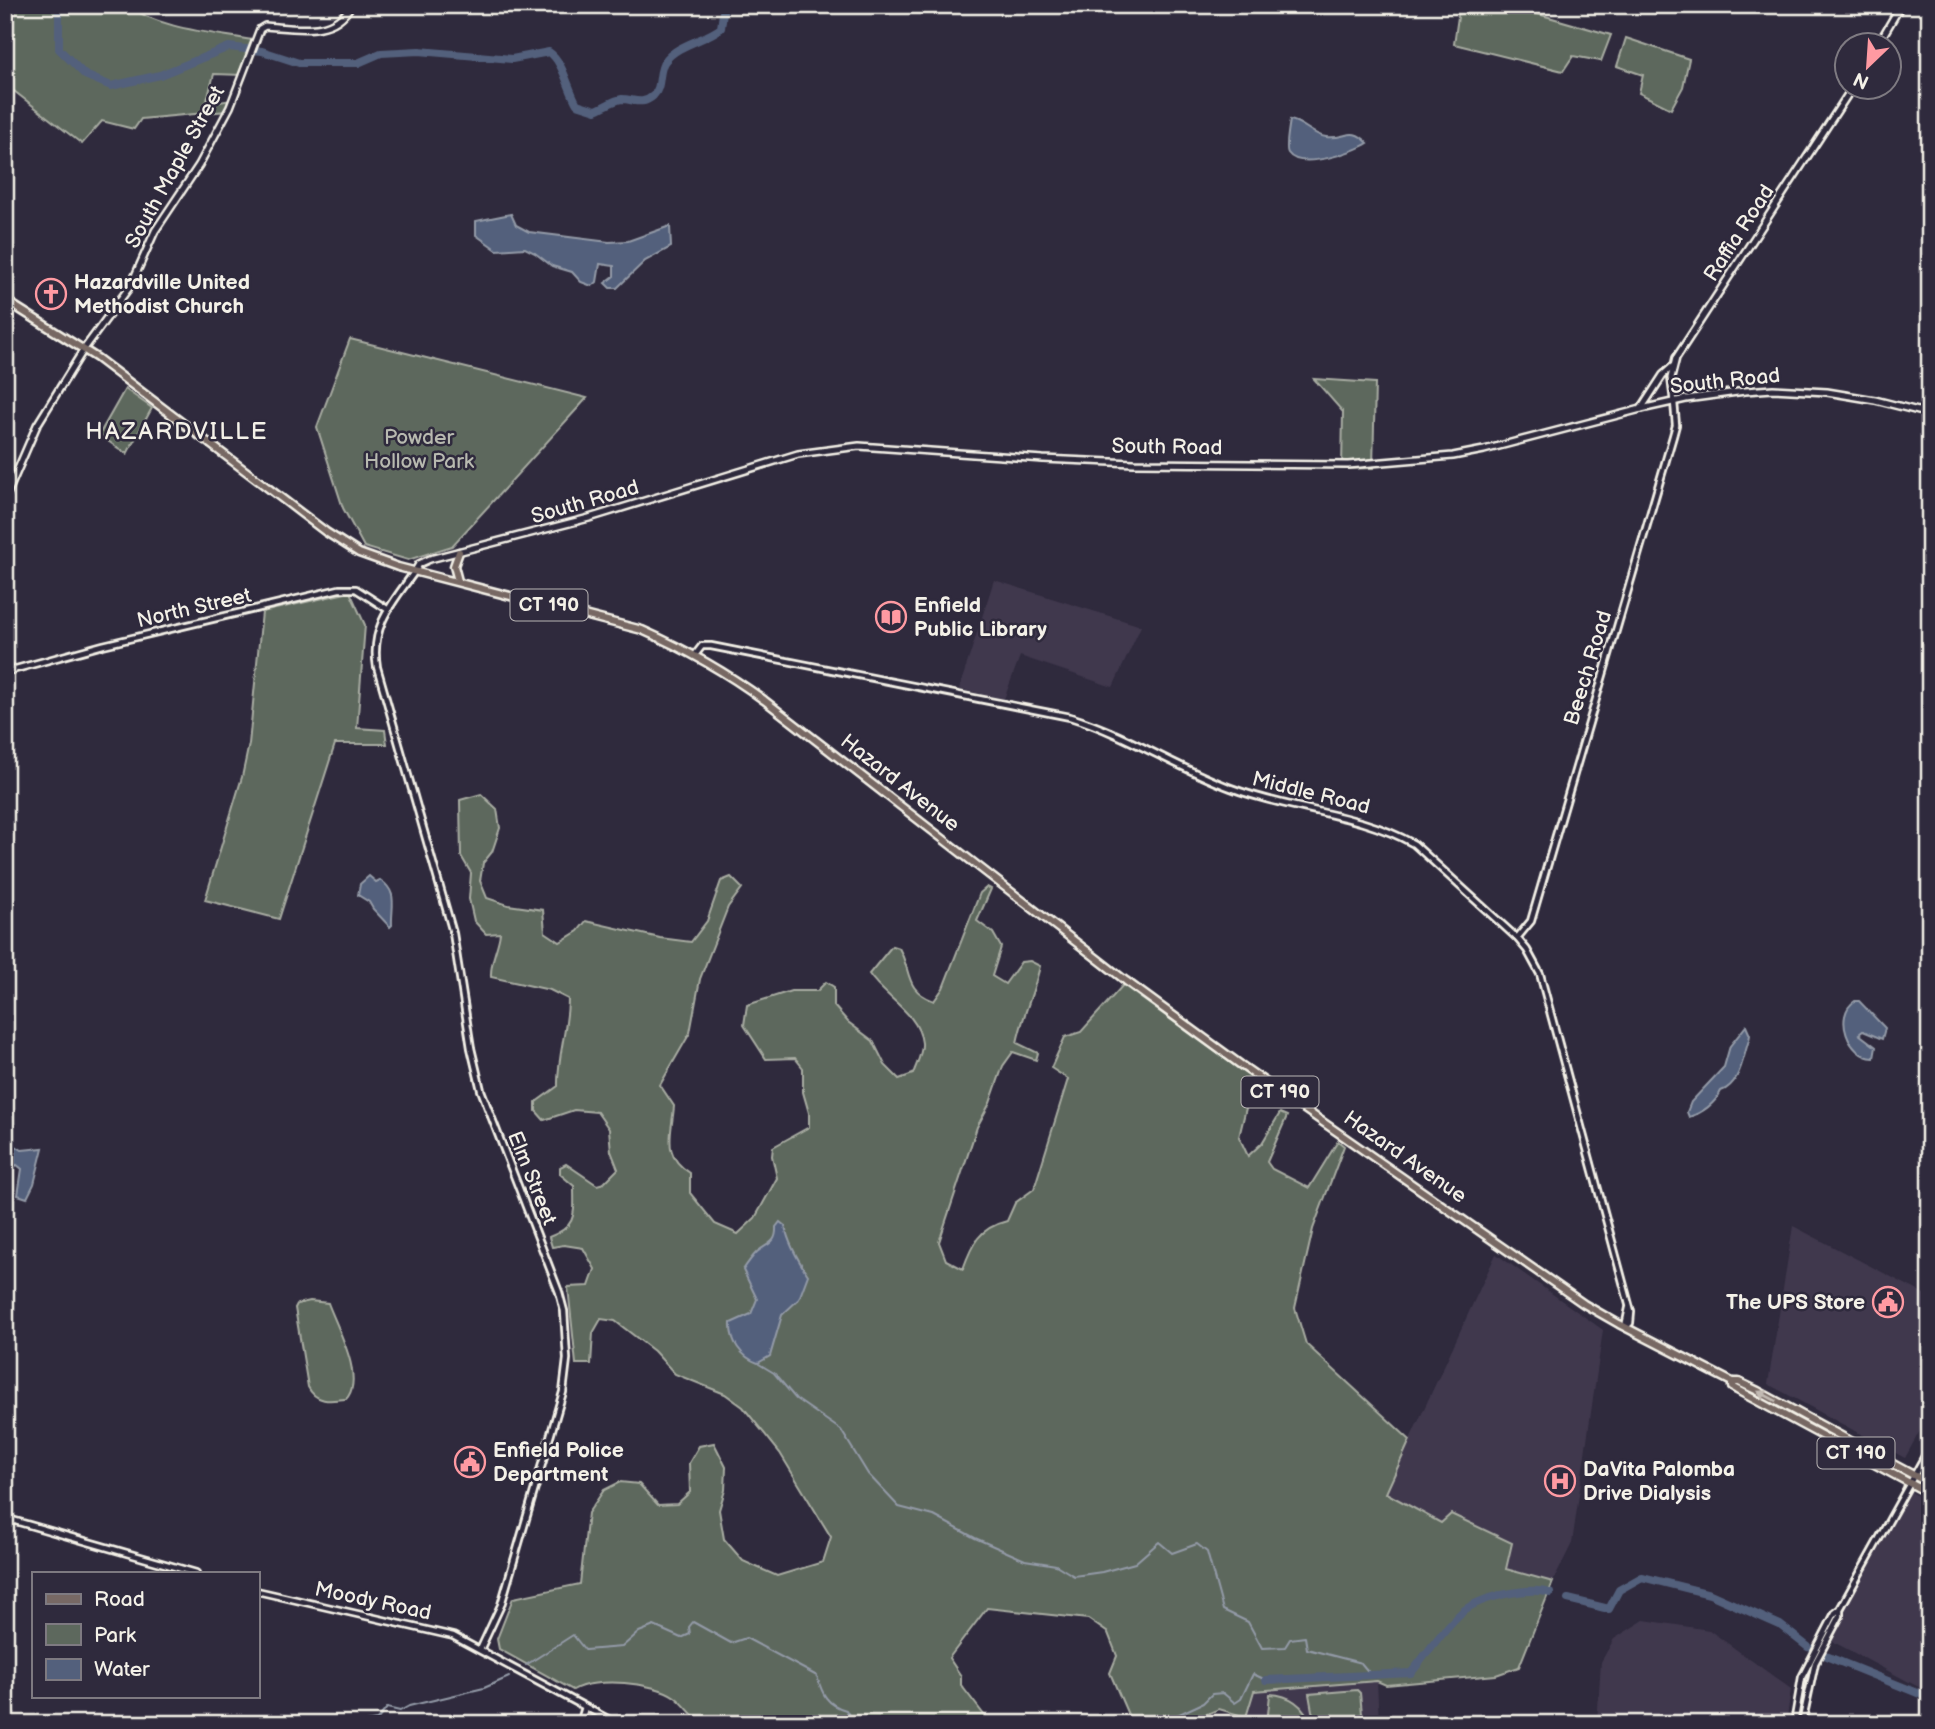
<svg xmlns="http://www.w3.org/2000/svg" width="1935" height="1729" viewBox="0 0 1935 1729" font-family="'Balsamiq Sans',sans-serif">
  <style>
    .built { fill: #41394e }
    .green { fill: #5d685d; stroke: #a8aca2; stroke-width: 2 }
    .water { fill: #53607c; stroke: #939aa7; stroke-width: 2 }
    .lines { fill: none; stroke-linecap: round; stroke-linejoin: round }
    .stream { stroke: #939aa7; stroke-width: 2 }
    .river { stroke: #53607c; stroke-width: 8 }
    .tertiary-casing { stroke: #f4f1e8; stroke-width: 10 }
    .secondary-casing { stroke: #f4f1e8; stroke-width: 10 }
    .primary-casing { stroke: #f4f1e8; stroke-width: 11 }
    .tertiary { stroke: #2f2a3d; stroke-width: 4.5 }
    .secondary { stroke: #2f2a3d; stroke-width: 5 }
    .primary { stroke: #776864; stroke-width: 6 }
    .oneway { fill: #c2bab3 }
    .labels { text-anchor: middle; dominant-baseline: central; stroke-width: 5; stroke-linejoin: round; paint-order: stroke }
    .shield { fill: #2f2a3d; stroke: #b9b5b5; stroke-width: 2 }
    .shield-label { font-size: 19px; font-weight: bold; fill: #f4f1e8 }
    .street-label { font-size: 21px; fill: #f4f1e8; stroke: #2f2a3d }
    .poi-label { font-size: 21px; font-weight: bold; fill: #f4f1e8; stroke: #2f2a3d; text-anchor: start }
    .park-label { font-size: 21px; fill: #b8bab0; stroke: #2f2a3d }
    .quarter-label { font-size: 24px; letter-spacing: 2px; fill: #f4f1e8; stroke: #2f2a3d }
  </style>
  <rect width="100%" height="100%" fill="#2f2a3d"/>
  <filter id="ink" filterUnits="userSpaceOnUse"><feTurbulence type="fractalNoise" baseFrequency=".0143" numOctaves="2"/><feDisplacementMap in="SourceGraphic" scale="14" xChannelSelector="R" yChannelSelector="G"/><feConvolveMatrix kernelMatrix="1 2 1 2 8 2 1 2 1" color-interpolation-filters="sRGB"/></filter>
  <g filter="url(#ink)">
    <g class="built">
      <polygon points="994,580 1141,626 1113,687 1020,656 1004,699 959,689"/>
      <polygon points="1793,1226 1930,1297 1930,1412 1905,1458 1768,1384"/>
      <polygon points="1496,1254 1603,1330 1572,1543 1553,1582 1505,1569 1512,1542 1441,1523 1385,1493"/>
      <polygon points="1911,1492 1930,1503 1930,1693 1828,1639"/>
      <polygon points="1644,1620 1709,1630 1791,1689 1786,1724 1597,1724 1601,1662 1614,1639"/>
      <polygon points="1377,1681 1379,1724 1244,1724 1254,1691"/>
    </g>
    <g class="green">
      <path d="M 10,5 L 127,5 C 160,30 218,33 258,41 L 243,75 L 214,74 L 206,104 L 232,100 L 227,111 L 141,119 L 134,129 L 102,121 L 82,144 L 5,84 L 5,24 L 11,13 Z"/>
      <polygon points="1464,5 1507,5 1611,35 1601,61 1573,56 1563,71 1454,44 1459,10"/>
      <polygon points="1626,38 1689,59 1683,87 1671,109 1639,93 1643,75 1617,66"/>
      <polygon points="350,339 587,398 452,546 408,560 364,547 343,508 317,427"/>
      <polygon points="1314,379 1375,383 1373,468 1342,469 1343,412"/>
      <polygon points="125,389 152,408 127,454 99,435"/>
      <polygon points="350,592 365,625 357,728 385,730 387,744 335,744 279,919 205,900 242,777 249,744 262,612"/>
      <path d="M 481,794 L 497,809 L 500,828 L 492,852 L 483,863 L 480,881 L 487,898 L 508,905 L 543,910 L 545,932 L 560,942 L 578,931 L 586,921 L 660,938 L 691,942 L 707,921 L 721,881 L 731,877 L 742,888 L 728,907 L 700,979 L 690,1033 L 660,1085 L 674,1106 C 672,1134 661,1155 690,1173 L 690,1193 L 715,1224 L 738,1234 L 755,1218 L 777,1178 L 772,1156 L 773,1147 L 809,1127 L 809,1113 L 803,1092 L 803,1068 L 795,1058 L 766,1059 L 744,1025 L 747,1005 L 791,991 L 817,991 L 826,982 L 834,987 L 834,1006 L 848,1022 L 873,1041 L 885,1065 L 899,1079 L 913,1074 C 916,1065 923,1052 922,1043 C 919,1013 884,997 869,974 L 892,946 L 899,948 C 912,972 904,990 934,1001 L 943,988 L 980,893 L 987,887 L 991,889 L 977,921 L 993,933 L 1001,947 L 992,976 L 1005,984 L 1021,962 L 1030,961 L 1040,966 C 1034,993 1022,1017 1017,1043 L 1038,1053 L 1036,1060 L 1013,1052 L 1003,1066 L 990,1103 L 977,1127 L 939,1242 L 946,1260 L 963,1269 C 972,1244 979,1228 1007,1221 L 1015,1203 L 1034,1189 L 1068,1079 L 1051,1068 L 1065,1037 L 1081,1032 L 1123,985 L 1253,1079 L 1239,1137 L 1248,1156 L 1262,1143 L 1280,1113 L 1287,1116 L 1267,1162 L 1272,1169 L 1309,1188 L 1338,1141 L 1344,1146 L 1313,1229 L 1295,1308 L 1306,1344 L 1410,1440 L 1386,1493 L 1441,1523 L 1451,1514 L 1512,1543 L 1506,1569 L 1553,1582 L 1519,1667 L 1496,1675 L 1386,1685 L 1377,1681 L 1254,1691 L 1246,1717 L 1219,1709 L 1183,1724 L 1132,1724 L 1110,1673 L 1117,1656 L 1108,1633 L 1088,1619 L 987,1608 L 949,1658 L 961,1676 L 961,1685 L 991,1724 L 703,1724 C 692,1717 686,1705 675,1697 C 655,1682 594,1677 573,1690 L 499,1649 L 497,1639 L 513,1598 L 580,1584 L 588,1513 L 604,1490 L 620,1482 L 639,1484 L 658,1505 L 677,1504 L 690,1492 L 689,1463 L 699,1446 L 714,1443 L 726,1467 L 725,1490 L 719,1510 L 724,1539 L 743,1561 L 777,1576 L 823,1562 L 831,1537 L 780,1453 L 743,1407 L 725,1394 L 675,1374 L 654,1351 L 615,1321 L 601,1319 L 593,1333 L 591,1364 L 576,1364 L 568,1287 L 589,1286 L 595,1269 L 583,1248 L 564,1245 L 552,1247 L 549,1237 C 578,1226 574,1214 574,1186 L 560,1174 L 560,1167 L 566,1164 L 597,1185 L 604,1183 L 618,1169 L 611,1151 L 609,1129 L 597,1112 L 574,1110 L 544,1120 L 536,1111 L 536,1102 L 558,1086 C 557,1057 568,1029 568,999 L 550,990 L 491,977 C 490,961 498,949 500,933 L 486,934 L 474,921 L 469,899 L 471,873 L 461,856 L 460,800 Z"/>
      <path d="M 310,1301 L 328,1303 C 336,1325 366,1379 346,1399 C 330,1401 316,1403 308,1387 L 295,1308 L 297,1304 Z"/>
      <polygon points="1357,1690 1360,1693 1363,1724 1319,1724 1312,1711 1309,1694"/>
      <path d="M 1270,1694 C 1290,1695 1304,1705 1311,1724 L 1267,1724 Z"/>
    </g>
    <g class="water">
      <path d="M 1290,120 C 1303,122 1312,135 1326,137 C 1346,140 1351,125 1368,143 C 1354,152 1300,171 1288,153 C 1285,149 1289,126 1290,120 Z"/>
      <polygon points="511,214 516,225 529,232 609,242 628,241 670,226 671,247 645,261 617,288 610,288 605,283 614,276 614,266 600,264 597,282 592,286 581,282 572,272 552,266 535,253 525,248 497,250 476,235 476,221"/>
      <path d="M 369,876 L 376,882 L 380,880 C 399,892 391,907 392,925 L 390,927 L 373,909 L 369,902 L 358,895 L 360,884 Z"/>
      <path d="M 1855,1001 L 1859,1001 L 1885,1028 L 1882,1039 L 1863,1031 L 1859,1034 L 1876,1047 L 1874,1058 C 1848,1057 1833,1015 1855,1001 Z"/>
      <path d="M 1746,1026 L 1750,1035 L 1749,1040 C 1743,1057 1740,1085 1721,1091 C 1715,1104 1702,1113 1689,1117 L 1687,1112 L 1691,1102 L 1724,1067 L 1730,1046 Z"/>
      <polygon points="5,1139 22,1150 43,1148 34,1184 27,1198 18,1195 22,1169 17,1165 11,1169 12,1190 5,1194"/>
      <path d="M 780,1222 L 785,1226 C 788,1243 798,1260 808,1275 L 799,1299 L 782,1315 L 770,1356 L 758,1363 C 741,1357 730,1341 731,1323 L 751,1314 L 757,1299 L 743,1270 C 747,1264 752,1257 757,1252 C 767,1243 777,1244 776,1227 Z"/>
    </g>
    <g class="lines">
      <g class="stream">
        <polyline points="759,1364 774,1373 796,1399 841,1430 868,1474 899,1507 934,1516 975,1538 1025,1560 1056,1565 1074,1576 1102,1572 1135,1563 1159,1542 1172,1553 1197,1544 1207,1552 1223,1610 1248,1622 1262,1648 1285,1647 1290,1639 1305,1637 1307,1649 1361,1663 1372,1676"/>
        <path d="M 526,1665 L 573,1635 L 585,1650 L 622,1647 L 639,1632 L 654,1626 L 681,1638 L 690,1634 L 689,1627 L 693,1622 L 731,1643 L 746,1638 L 817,1676 C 822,1694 827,1705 846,1710 L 851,1719 L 863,1724"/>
        <polyline points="353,1724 377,1720 387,1708 400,1711 409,1706 484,1688 509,1677"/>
        <polyline points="1158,1724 1203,1703 1212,1694 1223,1693 1235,1703 1241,1699 1253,1674 1266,1680"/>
      </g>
      <g class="river">
        <path d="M 61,5 L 59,13 L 59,49 L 85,75 L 111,86 L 160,75 L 229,47 L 262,51 L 299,63 L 358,63 L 381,53 L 419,51 L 512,59 L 549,52 C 563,61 568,89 577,104 L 596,110 C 604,107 614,100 622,99 C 633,99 642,106 653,96 C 663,87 657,72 665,61 C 678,44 704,41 721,28 L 724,5"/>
        <polyline points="1568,1599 1609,1609 1619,1590 1642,1577 1710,1594 1780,1625 1808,1647"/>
        <polyline points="1826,1656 1930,1698"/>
        <path d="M 1266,1680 L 1411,1673 C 1427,1654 1442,1630 1461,1613 C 1478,1597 1529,1586 1550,1593"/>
      </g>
      <g class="tertiary-casing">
        <g id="tertiary">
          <path d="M 415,571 C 393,602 370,626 377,667 L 453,933 L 471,1048 L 481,1090 L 559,1292 L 564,1311 L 567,1359 L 563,1392 L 501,1605 L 480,1650"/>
          <path d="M 695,655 L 702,646 L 711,646 L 1070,717 C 1126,734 1175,767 1231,788 C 1291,811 1357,812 1414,844 L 1517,938 L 1527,950 L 1540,974 L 1631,1312 L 1630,1323 L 1626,1327"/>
          <polyline points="5,672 103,645 339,589 356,589 387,609"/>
          <polyline points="1517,938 1531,921 1673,436 1676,425 1674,402"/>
          <polyline points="1625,1327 1629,1308"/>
          <polyline points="5,1518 196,1573"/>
          <polyline points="257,1591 453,1636 617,1724"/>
          <polyline points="580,1724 585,1707"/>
          <polyline points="1794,1724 1802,1677 1835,1613 1840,1609 1930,1447"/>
          <polyline points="1802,1724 1815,1663 1840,1616 1840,1610"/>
        </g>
      </g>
      <g class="secondary-casing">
        <g id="secondary">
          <polyline points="1877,46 1901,5"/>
          <polyline points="1674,402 1671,378 1676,358 1852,88"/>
          <polyline points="1641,409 1663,375 1672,367"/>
          <path d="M 5,499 L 37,425 L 84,349 L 131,285 L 155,231 L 199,165 L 230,107 L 260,29 L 265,26 C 296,28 334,37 351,5"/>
          <polyline points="415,571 419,564 430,559 589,518 798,454 859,446 1043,459 1134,463 1348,465 1453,456 1484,450 1641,409 1686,399 1745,391 1773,389 1827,392 1875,400 1930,414"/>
        </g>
      </g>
      <g class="primary-casing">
        <g id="primary">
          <path d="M 5,300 L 97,358 L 326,532 L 359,553 L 398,567 L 642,630 C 685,649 726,672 764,700 L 1126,981 L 1241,1065 L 1584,1304 L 1619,1324 L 1732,1382 L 1739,1382 L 1758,1391 L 1930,1484"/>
          <polyline points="458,581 454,566 459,552"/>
          <polyline points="1732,1382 1732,1387 1737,1390 1930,1494"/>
        </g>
      </g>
      <use href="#tertiary" class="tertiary"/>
      <use href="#secondary" class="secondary"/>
      <use href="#primary" class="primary"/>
    </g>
    <defs><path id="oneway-solid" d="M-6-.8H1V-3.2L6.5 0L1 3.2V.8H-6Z" transform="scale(1.75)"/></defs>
    <use class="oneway" href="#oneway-solid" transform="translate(1767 1396) rotate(-152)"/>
  </g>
  <defs>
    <g id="church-ring" transform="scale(1.575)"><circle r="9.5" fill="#2f2a3d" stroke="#ff9aa2" stroke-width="1.5"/><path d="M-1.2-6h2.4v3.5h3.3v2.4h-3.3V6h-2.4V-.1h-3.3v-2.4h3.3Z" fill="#ff9aa2"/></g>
    <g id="library-ring" transform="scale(1.575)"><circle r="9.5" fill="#2f2a3d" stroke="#ff9aa2" stroke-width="1.5"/><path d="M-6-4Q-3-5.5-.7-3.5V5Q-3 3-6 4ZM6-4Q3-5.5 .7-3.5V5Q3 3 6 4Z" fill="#ff9aa2"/></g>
    <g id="civic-ring" transform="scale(1.575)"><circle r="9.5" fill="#2f2a3d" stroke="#ff9aa2" stroke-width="1.5"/><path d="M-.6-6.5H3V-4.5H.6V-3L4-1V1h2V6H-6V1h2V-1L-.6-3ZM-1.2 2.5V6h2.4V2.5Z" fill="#ff9aa2"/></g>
    <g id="hospital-ring" transform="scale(1.575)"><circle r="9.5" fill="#2f2a3d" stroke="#ff9aa2" stroke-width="1.5"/><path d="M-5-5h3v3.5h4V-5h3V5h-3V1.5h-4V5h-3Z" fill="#ff9aa2"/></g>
  </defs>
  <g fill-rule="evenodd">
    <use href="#church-ring" x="51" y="294"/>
    <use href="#library-ring" x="891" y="617"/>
    <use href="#civic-ring" x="1888" y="1302"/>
    <use href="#civic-ring" x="470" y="1462"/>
    <use href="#hospital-ring" x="1560" y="1481"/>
  </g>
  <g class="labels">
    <g class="shield">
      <rect x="510.5" y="589.5" width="77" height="31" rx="5"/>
      <rect x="1241.5" y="1076.5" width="77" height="31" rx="5"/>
      <rect x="1817.5" y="1437.5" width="77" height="31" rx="5"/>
    </g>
    <g class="shield-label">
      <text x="549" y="605">CT 190</text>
      <text x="1280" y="1092">CT 190</text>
      <text x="1856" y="1453">CT 190</text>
    </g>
    <g class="street-label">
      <text transform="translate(175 167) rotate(-61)">South Maple Street</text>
      <text transform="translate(1739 233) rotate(-57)">Raffia Road</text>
      <text transform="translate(1725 381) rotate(-6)">South Road</text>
      <text transform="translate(1167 447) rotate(1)">South Road</text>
      <text transform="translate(585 502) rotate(-16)">South Road</text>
      <text transform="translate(194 608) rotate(-13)">North Street</text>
      <text transform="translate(1588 668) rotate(-73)">Beech Road</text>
      <text transform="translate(900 783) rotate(38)">Hazard Avenue</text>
      <text transform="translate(1311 793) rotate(14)">Middle Road</text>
      <text transform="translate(1405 1157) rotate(35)">Hazard Avenue</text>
      <text transform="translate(532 1178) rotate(68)">Elm Street</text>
      <text transform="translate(373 1601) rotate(12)">Moody Road</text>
    </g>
    <g class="poi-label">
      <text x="74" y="282">Hazardville United<tspan x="74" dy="24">Methodist Church</tspan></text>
      <text x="914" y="605">Enfield<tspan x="914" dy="24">Public Library</tspan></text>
      <text x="1865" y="1302" text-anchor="end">The UPS Store</text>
      <text x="493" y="1450">Enfield Police<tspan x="493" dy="24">Department</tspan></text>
      <text x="1583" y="1469">DaVita Palomba<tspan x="1583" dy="24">Drive Dialysis</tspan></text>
    </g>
    <g class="park-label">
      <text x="419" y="437">Powder<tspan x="419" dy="24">Hollow Park</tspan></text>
    </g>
    <g class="quarter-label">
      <text x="177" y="431">HAZARDVILLE</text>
    </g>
  </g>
  <rect width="1935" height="1729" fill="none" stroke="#2f2a3d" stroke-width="28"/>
  <rect x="14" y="14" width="1907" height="1701" fill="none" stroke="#f4f1e8" stroke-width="2.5" filter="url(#ink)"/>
  <rect x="32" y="1572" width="228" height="126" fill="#2f2a3d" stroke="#7e7a81" stroke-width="2"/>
  <rect x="46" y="1594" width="35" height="10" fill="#776864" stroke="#7e7a81" stroke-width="2"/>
  <text x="94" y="1606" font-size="21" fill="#f4f1e8">Road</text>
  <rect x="46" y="1624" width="35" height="21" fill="#5d685d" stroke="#7e7a81" stroke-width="2"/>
  <text x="94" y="1642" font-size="21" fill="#f4f1e8">Park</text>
  <rect x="46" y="1659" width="35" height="21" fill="#53607c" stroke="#7e7a81" stroke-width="2"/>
  <text x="94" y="1676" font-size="21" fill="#f4f1e8">Water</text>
  <g transform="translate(1868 66) rotate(205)"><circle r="33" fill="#2f2a3d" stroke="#7e7a81" stroke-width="2"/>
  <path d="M0-5L12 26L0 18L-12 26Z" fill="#ff9aa2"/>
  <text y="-10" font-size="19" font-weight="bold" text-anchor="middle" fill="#f4f1e8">N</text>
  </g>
</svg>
